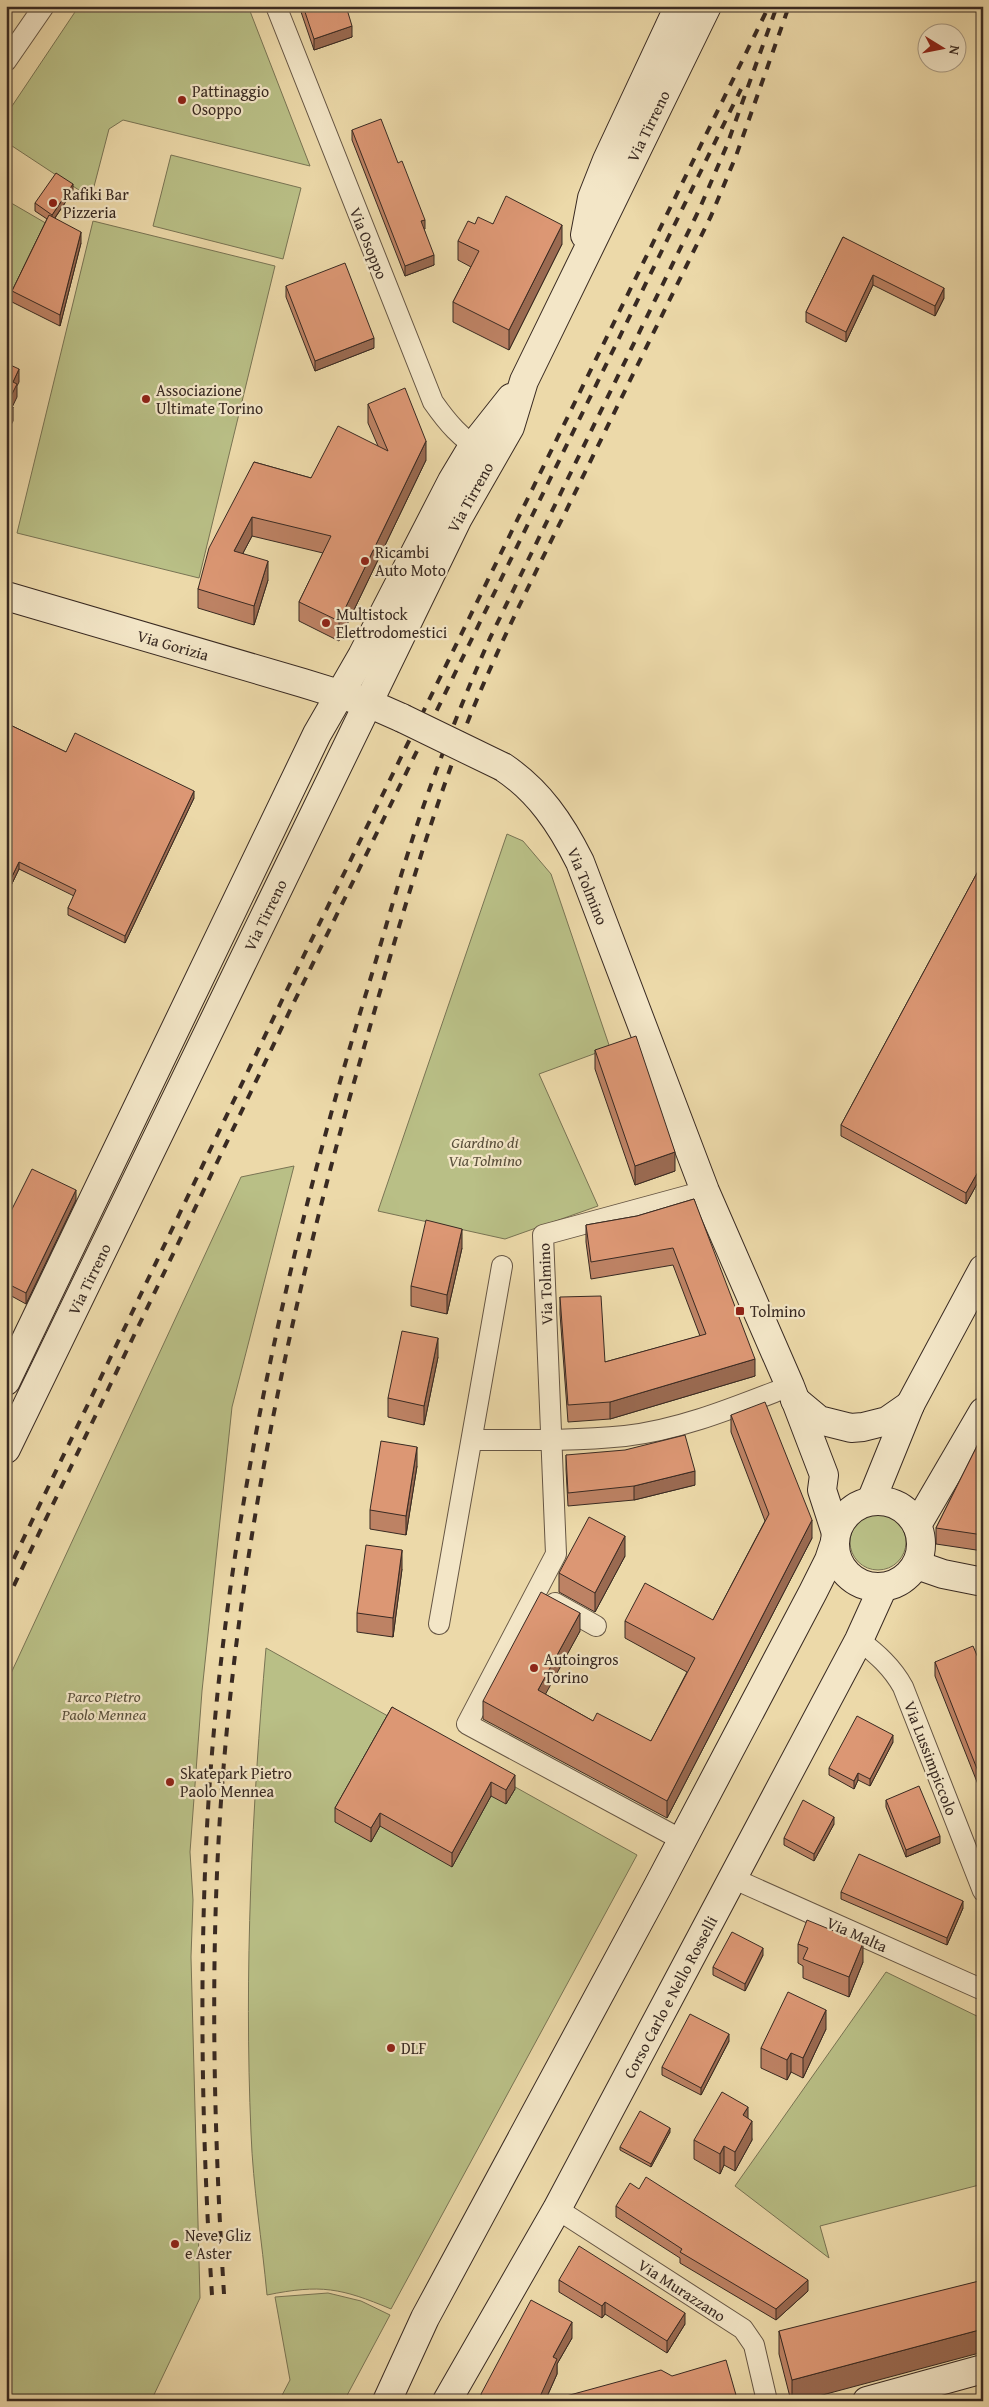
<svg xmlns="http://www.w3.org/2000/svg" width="989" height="2407" viewBox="0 0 989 2407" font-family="'Gentium Book Plus',serif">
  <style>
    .green { fill: #b9bf86; stroke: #797454 }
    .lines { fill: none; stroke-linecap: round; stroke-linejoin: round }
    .street-casing { stroke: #665644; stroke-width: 22 }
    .secondary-casing { stroke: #392a22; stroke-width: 30 }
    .street { stroke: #f3e6c7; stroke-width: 20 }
    .secondary { stroke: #f3e6c7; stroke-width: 28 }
    .rail { stroke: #392a22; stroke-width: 4; stroke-dasharray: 9 9; stroke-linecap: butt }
    .secondary-bridge-casing { stroke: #392a22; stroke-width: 30; stroke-linecap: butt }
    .secondary-bridge { stroke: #f3e6c7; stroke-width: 28 }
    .wall { fill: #bd8264; stroke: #392a22 }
    .shaded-wall { fill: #9a6a51; stroke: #392a22 }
    .building { fill: #dc9774; stroke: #392a22 }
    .poi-dot { fill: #8f2418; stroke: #f3e6c7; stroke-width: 2 }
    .labels { text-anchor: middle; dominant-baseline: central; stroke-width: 4.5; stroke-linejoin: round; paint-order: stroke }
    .poi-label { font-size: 16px; fill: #392a22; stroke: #f3e6c7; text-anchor: start }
    .street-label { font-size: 16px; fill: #392a22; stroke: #f3e6c7 }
    .park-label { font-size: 16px; font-style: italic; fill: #594f3b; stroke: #f3e6c7 }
  </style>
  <rect width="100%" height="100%" fill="#ecd9a9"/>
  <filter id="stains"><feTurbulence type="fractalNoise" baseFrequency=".004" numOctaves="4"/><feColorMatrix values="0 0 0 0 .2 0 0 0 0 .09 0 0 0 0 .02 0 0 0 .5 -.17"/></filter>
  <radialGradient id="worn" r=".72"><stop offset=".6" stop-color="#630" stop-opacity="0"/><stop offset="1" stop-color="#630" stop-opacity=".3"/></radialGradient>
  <g class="green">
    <polygon points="79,6 248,6 310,166 123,120 109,129 91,198 6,142 6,115"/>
    <polygon points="171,155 301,188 283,259 153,226"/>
    <polygon points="6,200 49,225 12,302 6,299"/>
    <polygon points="93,221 275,266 199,578 17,533"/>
    <polygon points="507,834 523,841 551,874 610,1048 539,1074 598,1206 505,1239 378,1211"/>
    <polygon points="294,1166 232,1407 202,1691 190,1852 193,1900 191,1957 200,2298 151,2401 6,2401 6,1684 241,1177"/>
    <circle cx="878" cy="1542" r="28"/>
    <path d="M 266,1648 L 637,1855 L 391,2309 C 341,2288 321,2284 267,2295 C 262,2241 253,2187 251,2133 C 244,1971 252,1809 266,1648 Z"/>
    <polygon points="886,1972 983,2019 983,2184 820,2226 829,2258 735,2186"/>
    <polygon points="328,2293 361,2301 390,2315 344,2401 279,2401 290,2380 275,2297"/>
  </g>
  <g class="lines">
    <g class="street-casing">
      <g id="street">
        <path d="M 276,6 L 433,402 C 447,422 461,439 484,452"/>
        <polyline points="6,61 44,6"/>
        <path d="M 472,1440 C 523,1440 575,1441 625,1436 C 681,1430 738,1406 790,1386"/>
        <polyline points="555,1603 596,1626"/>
        <polyline points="439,1624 502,1266"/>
        <path d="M 859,1640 C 877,1654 892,1667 903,1687 L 983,1891"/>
        <polyline points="682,1840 467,1724 556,1554 543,1235 705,1191"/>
        <polyline points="732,1878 983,1990"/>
        <polyline points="557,2209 743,2329 754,2345 767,2401"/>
      </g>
    </g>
    <g class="secondary-casing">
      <g id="secondary">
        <polyline points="585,235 592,198 607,160 679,6"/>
        <polyline points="6,596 303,683 368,703 402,718"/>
        <path d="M 503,767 C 539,791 561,824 580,862 L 705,1191 L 790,1386 L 824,1475 L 822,1490 L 836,1533"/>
        <polyline points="6,1381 317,734 362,656 452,481 473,446 511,398"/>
        <polyline points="795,1400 819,1420 851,1428 863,1427 887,1421 910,1405"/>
        <polyline points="6,1449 458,518 510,427 524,381 707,6"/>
        <circle cx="878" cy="1544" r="43"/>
        <polyline points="871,1501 910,1405 983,1269"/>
        <polyline points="917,1525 983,1412"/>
        <polyline points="917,1565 943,1574 983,1582"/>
        <polyline points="387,2401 425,2318 658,1886 813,1592 829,1560 835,1542"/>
        <polyline points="447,2401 557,2209 859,1640 883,1587"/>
        <polyline points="867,2401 983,2369"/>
      </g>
    </g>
    <use href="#street" class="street"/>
    <use href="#secondary" class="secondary"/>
    <g class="rail">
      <polyline points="6,1575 285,994 769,6"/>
      <polyline points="6,1602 295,1000 741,89"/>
      <path d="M 224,2294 C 214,2134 210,1975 220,1816 C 237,1550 293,1291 367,1037 C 398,929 429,820 470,716 C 499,645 533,577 567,509 C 615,411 663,313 711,216 L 736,156 L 789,6"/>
      <path d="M 212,2295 C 202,2139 199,1983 207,1827 C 222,1546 283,1268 364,1000 C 385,932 403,863 427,796 C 446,743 467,690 490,638 L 699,210 L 727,145 L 777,6"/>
    </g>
    <g class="secondary-bridge-casing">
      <polyline id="secondary-bridge" points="402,718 503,767"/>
    </g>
    <use href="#secondary-bridge" class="secondary-bridge"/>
  </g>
  <g class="wall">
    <polygon points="299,6 346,6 352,37 314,50"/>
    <polygon points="352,130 425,229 424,229 434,265 405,276 352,140"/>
    <polygon points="73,191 55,218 81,243 60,326 12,302 12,291 47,219 35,211 35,203"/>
    <polygon points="475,224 493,224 562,244 509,350 453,322 453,302 471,267 458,260 458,241"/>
    <polygon points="843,237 944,298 935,316 873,285 846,342 806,322 806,312"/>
    <polygon points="286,286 374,348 315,371 286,297"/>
    <polygon points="368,404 426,460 339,641 299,621 299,602 323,553 252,536 243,553 268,580 254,625 198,608 198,589 254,462 311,478 378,446 368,423"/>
    <polygon points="6,723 66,752 194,798 125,943 68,915 68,908 74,896 19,869 6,896"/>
    <polygon points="983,862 983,1173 966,1204 841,1136 841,1125"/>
    <polygon points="595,1050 675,1171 635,1185 595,1069"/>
    <polygon points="694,1199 755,1376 610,1419 568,1422 560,1314 560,1297 605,1362 700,1336 673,1265 591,1279 586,1242 586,1225 637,1216"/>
    <polygon points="76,1200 26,1304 6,1293 6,1221"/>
    <polygon points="462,1248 447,1314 411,1306 411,1286"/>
    <polygon points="438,1357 424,1425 388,1417 388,1398"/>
    <polygon points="731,1415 812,1538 667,1818 483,1719 483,1701 580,1631 545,1694 593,1721 651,1741 687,1672 625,1638 625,1621 713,1620 765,1521 731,1432"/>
    <polygon points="983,1434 983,1551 936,1544 936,1528"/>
    <polygon points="566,1455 695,1485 634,1500 568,1506 566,1469"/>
    <polygon points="417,1466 406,1535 370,1529 370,1510"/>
    <polygon points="625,1556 595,1612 559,1592 559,1573"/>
    <polygon points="402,1569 393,1637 357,1632 357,1613"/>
    <polygon points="935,1662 983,1667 983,1797 935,1676"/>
    <polygon points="392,1707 515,1789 506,1804 491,1796 452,1867 380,1826 371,1842 335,1822 335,1808"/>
    <polygon points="893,1742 870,1786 858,1780 854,1789 829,1775 829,1768"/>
    <polygon points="886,1800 940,1843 906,1857 886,1807"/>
    <polygon points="834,1824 814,1861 784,1845 784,1838"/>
    <polygon points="841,1892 963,1908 947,1945 841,1899"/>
    <polygon points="798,1944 863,1962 849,1997 803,1978 803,1966 798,1963"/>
    <polygon points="763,1955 745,1991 713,1975 713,1967"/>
    <polygon points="826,2029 803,2078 791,2072 787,2080 761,2068 761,2048"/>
    <polygon points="729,2041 701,2095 662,2075 662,2067"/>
    <polygon points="748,2118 752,2140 735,2171 724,2165 720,2174 694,2159 694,2140"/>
    <polygon points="670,2132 651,2167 620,2150 620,2147"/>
    <polygon points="616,2206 808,2291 776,2320 680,2263 680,2258 616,2217"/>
    <polygon points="559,2280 685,2324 667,2353 605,2314 602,2318 559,2292"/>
    <polygon points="779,2331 800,2401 791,2401 779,2354"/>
    <polygon points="572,2338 557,2364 557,2374 545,2401 481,2401 481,2394"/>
  </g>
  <g class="shaded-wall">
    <polygon points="352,26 352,37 314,50 314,39"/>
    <polygon points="73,184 73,191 52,222 52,215"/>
    <polygon points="425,220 425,229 421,231 421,221"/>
    <polygon points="562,225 562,244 509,350 509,330"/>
    <polygon points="81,232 81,243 60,326 60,315"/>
    <polygon points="434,255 434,265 405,276 405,266"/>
    <polygon points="873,275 873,285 846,342 846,332"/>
    <polygon points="944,288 944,298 935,316 935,306"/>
    <polygon points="374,338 374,348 315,371 315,361"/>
    <polygon points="19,369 19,382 17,386 17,397 7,418 7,404 13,382"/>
    <polygon points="13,407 13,421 6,435 6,421"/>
    <polygon points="8,432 8,445 6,449 6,435"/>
    <polygon points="426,441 426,460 339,641 339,621"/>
    <polygon points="252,517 252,536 234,570 234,551"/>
    <polygon points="268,561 268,580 254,625 254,606"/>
    <polygon points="194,791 194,798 125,943 125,936"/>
    <polygon points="19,862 19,869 6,896 6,889"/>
    <polygon points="675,1152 675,1171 635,1185 635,1166"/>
    <polygon points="983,1163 983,1173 966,1204 966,1193"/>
    <polygon points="76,1190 76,1200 26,1304 26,1293"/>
    <polygon points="462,1229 462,1248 447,1314 447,1295"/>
    <polygon points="438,1338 438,1357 424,1425 424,1406"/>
    <polygon points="755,1359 755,1376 610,1419 610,1402"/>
    <polygon points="417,1447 417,1466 406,1535 406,1516"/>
    <polygon points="695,1471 695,1485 634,1500 634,1486"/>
    <polygon points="812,1520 812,1538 667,1818 667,1801"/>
    <polygon points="625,1536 625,1556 595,1612 595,1593"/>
    <polygon points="402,1550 402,1569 393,1637 393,1618"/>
    <polygon points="580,1613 580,1631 538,1708 538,1690"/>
    <polygon points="893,1735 893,1742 870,1786 870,1779"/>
    <polygon points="858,1773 858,1780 854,1789 854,1781"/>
    <polygon points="515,1775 515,1789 506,1804 506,1790"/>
    <polygon points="491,1782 491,1796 452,1867 452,1853"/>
    <polygon points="380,1813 380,1826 371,1842 371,1828"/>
    <polygon points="834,1817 834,1824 814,1861 814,1854"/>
    <polygon points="940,1836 940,1843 906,1857 906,1850"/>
    <polygon points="963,1901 963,1908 947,1945 947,1938"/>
    <polygon points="863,1943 863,1962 849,1997 849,1977"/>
    <polygon points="763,1948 763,1955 745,1991 745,1984"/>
    <polygon points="826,2010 826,2029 803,2078 803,2058"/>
    <polygon points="729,2034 729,2041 701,2095 701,2088"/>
    <polygon points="791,2053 791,2072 787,2080 787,2060"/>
    <polygon points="748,2107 748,2126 743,2115"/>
    <polygon points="752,2121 752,2140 735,2171 735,2152"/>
    <polygon points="670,2128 670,2132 651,2167 651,2164"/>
    <polygon points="724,2146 724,2165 720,2174 720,2154"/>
    <polygon points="808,2280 808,2291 776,2320 776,2309"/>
    <polygon points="605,2302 605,2314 602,2318 602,2306"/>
    <polygon points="685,2313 685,2324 667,2353 667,2341"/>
    <polygon points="572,2322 572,2338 557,2364 557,2374 545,2401 538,2401 553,2357"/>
    <polygon points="983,2329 983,2352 800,2401 792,2401 792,2380"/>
    <polygon points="736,2395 736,2401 717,2401"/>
  </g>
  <g class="building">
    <polygon points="303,6 346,6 352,26 314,39"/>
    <polygon points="381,119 398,163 402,161 425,220 421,221 434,255 405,266 352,130"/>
    <polygon points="56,173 73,184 52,215 35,203"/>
    <polygon points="506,196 562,225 509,330 453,302 479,251 458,241 468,221 475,224 478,217 493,224"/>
    <polygon points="49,215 81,232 60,315 12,291"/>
    <polygon points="843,237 944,288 935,306 873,275 846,332 806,312"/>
    <polygon points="345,263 374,338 315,361 286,286"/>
    <polygon points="6,363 19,369 13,382 17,384 7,404 13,407 6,421"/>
    <polygon points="405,388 426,441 339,621 299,602 331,536 252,517 234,551 268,561 254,606 198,589 209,548 254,462 311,478 338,426 388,451 368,404"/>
    <polygon points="6,723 66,752 75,733 194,791 125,936 68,908 76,890 19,862 6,889"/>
    <polygon points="983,862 983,1163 966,1193 841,1125"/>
    <polygon points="636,1036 675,1152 635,1166 595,1050"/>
    <polygon points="32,1169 76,1190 26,1293 6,1283 6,1221"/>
    <polygon points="694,1199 755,1359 610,1402 568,1405 560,1297 601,1296 605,1362 706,1334 673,1248 591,1262 586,1225 637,1216"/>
    <polygon points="426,1220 462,1229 447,1295 411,1286"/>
    <polygon points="402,1331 438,1338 424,1406 388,1398"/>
    <polygon points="765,1402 812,1520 667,1801 483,1701 541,1592 580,1613 538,1690 593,1721 597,1713 651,1741 695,1658 625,1621 645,1583 713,1620 769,1514 731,1415"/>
    <polygon points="983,1434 983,1535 936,1528"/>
    <polygon points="685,1435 695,1471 634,1486 568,1493 566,1455 625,1450"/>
    <polygon points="381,1441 417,1447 406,1516 370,1510"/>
    <polygon points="589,1517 625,1536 595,1593 559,1573"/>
    <polygon points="366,1545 402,1550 393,1618 357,1613"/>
    <polygon points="973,1646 982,1667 983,1667 983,1784 935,1662"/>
    <polygon points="392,1707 515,1775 506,1790 491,1782 452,1853 380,1813 371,1828 335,1808"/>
    <polygon points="857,1716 893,1735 870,1779 858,1773 854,1781 829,1768"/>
    <polygon points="919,1786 940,1836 906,1850 886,1800"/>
    <polygon points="803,1800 834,1817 814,1854 784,1838"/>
    <polygon points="859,1854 963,1901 947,1938 841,1892"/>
    <polygon points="807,1920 863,1943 849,1977 803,1959 808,1948 798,1944"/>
    <polygon points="732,1932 763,1948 745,1984 713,1967"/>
    <polygon points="788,1992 826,2010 803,2058 791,2053 787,2060 761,2048"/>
    <polygon points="690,2014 729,2034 701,2088 662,2067"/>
    <polygon points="722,2092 748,2107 743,2115 752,2121 735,2152 724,2146 720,2154 694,2140"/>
    <polygon points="640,2111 670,2128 651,2164 620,2147"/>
    <polygon points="646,2177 808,2280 776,2309 680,2252 682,2249 616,2206 630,2183 639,2189"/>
    <polygon points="579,2246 685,2313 667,2341 605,2302 602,2306 559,2280"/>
    <polygon points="983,2280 983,2329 792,2380 779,2331"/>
    <polygon points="531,2300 572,2322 553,2357 557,2359 538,2401 485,2401 481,2394"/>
    <polygon points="726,2360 736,2395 717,2401 548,2401 661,2370 672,2376"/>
  </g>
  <g class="poi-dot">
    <circle cx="182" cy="100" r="5"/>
    <circle cx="53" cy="203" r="5"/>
    <circle cx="146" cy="399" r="5"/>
    <circle cx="365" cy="561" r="5"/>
    <circle cx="326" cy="623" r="5"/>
    <rect x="735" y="1306" width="10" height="10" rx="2.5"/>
    <circle cx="534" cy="1668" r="5"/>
    <circle cx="170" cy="1782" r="5"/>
    <circle cx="391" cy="2048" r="5"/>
    <circle cx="175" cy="2244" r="5"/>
  </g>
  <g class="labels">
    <g class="poi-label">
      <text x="192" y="91">Pattinaggio<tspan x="192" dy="18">Osoppo</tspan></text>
      <text x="63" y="194">Rafiki Bar<tspan x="63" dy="18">Pizzeria</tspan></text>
      <text x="156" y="390">Associazione<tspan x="156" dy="18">Ultimate Torino</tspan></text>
      <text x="375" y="552">Ricambi<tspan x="375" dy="18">Auto Moto</tspan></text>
      <text x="336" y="614">Multistock<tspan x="336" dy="18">Elettrodomestici</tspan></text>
      <text x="750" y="1311">Tolmino</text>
      <text x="544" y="1659">Autoingros<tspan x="544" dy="18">Torino</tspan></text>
      <text x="180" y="1773">Skatepark Pietro<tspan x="180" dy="18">Paolo Mennea</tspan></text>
      <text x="401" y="2048">DLF</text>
      <text x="185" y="2235">Neve, Gliz<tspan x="185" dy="18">e Aster</tspan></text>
    </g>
    <g class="street-label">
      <text transform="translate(648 126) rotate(-64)">Via Tirreno</text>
      <text transform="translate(369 243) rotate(68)">Via Osoppo</text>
      <text transform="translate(470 497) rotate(-61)">Via Tirreno</text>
      <text transform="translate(173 645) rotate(16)">Via Gorizia</text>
      <text transform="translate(588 886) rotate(68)">Via Tolmino</text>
      <text transform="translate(265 915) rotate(-64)">Via Tirreno</text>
      <text transform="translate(89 1279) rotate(-64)">Via Tirreno</text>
      <text transform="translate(545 1284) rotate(-92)">Via Tolmino</text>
      <text transform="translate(931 1758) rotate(69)">Via Lussimpiccolo</text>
      <text transform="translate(857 1934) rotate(24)">Via Malta</text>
      <text transform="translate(670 1997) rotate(-62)">Corso Carlo e Nello Rosselli</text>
      <text transform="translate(682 2290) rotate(33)">Via Murazzano</text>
    </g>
    <g class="park-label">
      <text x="485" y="1142">Giardino di<tspan x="485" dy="18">Via Tolmino</tspan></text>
      <text x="104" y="1696">Parco Pietro<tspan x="104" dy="18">Paolo Mennea</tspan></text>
    </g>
  </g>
  <rect width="989" height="2407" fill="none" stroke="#ecd9a9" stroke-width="25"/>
  <rect x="8" y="8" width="974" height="2392" fill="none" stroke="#392a22" stroke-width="2.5"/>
  <rect x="12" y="12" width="964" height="2382" fill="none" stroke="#392a22"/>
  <g transform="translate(942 48) rotate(100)"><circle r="24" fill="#f3e6c7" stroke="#a99b85"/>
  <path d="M0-4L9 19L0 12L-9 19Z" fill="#8f2418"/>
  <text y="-8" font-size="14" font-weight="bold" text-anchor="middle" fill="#392a22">N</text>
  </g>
  <rect width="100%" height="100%" filter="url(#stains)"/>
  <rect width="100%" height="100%" fill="url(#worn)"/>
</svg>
